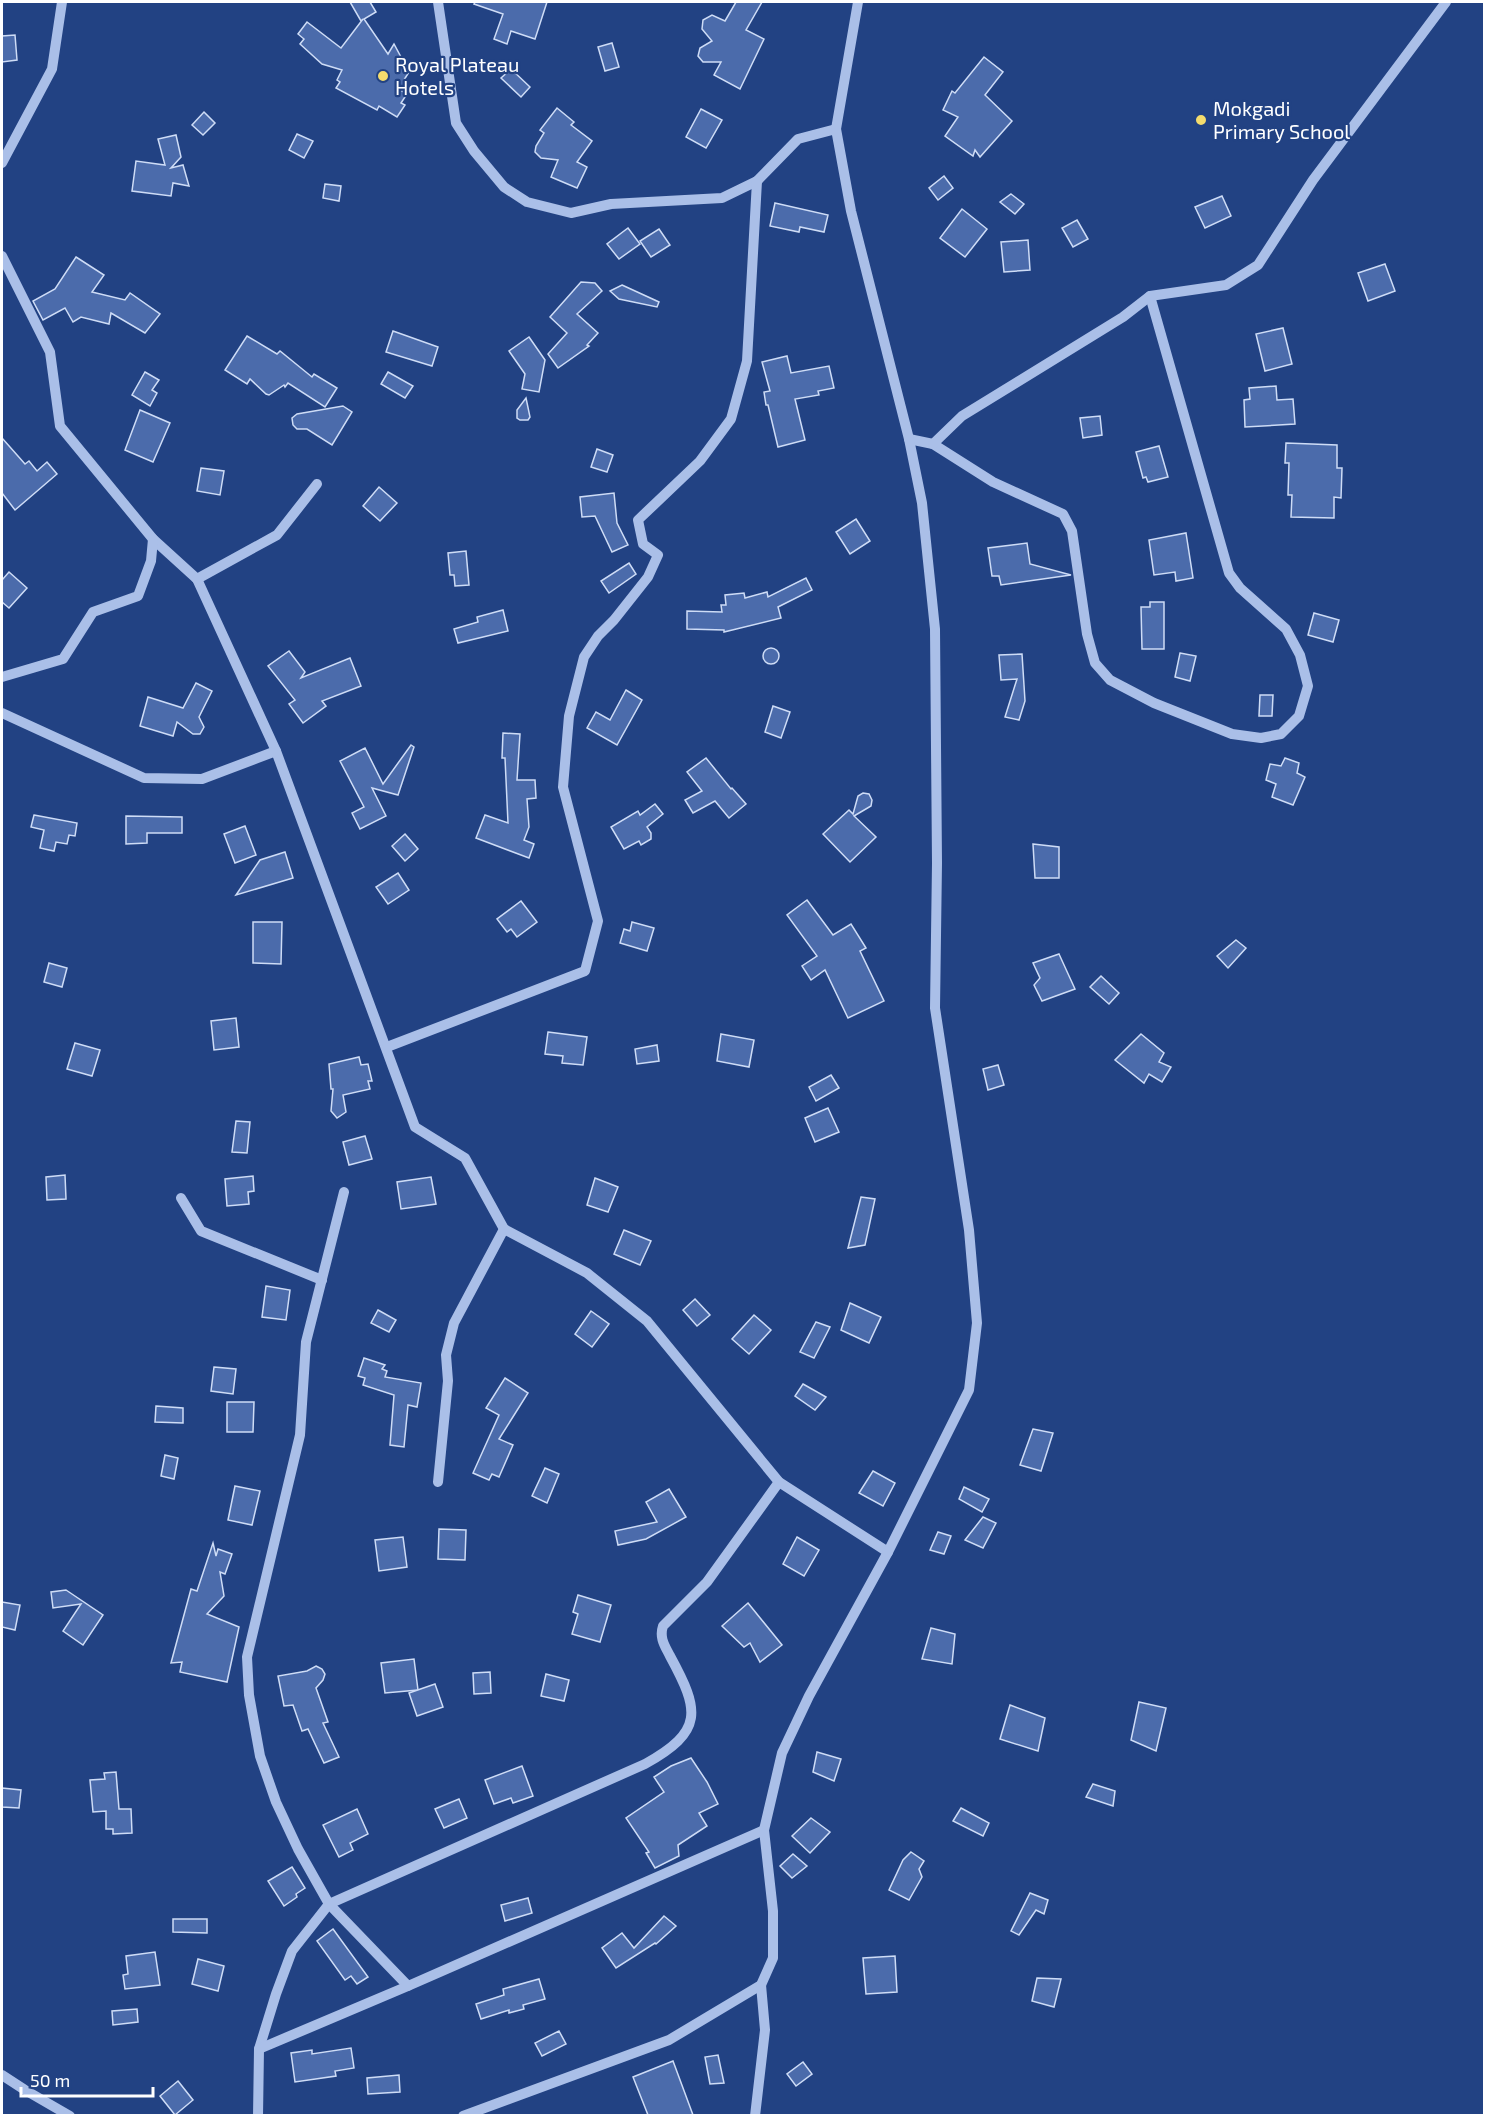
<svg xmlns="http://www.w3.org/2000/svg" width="1486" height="2117" viewBox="0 0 1486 2117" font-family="'Exo 2',sans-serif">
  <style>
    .building { fill: #4b6bab; stroke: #cedcf6; stroke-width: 1.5 }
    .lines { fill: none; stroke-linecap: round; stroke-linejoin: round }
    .minor { stroke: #aabfe8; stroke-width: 10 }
    .poi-dot { fill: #f4dc6d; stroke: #224283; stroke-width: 2 }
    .labels { text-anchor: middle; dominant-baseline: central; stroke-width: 4.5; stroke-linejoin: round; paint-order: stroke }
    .poi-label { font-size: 20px; fill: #fff; stroke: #224283; text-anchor: start }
  </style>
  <rect width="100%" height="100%" fill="#224283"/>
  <g class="building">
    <polygon points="350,2 370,2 376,12 364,19 388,54 394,44 409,72 404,80 407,83 402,91 407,94 401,103 405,105 397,117 379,106 377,110 336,88 340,82 337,80 342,70 322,64 300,44 304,39 298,34 307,22 341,48 363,19 361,21"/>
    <polygon points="475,2 547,2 535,39 511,31 507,44 494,39 503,14 474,4"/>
    <polygon points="736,2 762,2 746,30 764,39 740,89 714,75 721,62 703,62 698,56 700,48 712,41 702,29 703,20 712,15 725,21"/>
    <polygon points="15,35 17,60 2,62 2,36"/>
    <polygon points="612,43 619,67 605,71 598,47"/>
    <polygon points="984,57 1003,72 985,95 1012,121 980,157 975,150 973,156 945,136 958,117 943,110 952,91 955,93"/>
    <polygon points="511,69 530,87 521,97 501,78"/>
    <polygon points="557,108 574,122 571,125 592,141 577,162 587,167 577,188 551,177 558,160 541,158 535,152 536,146 544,133 540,130"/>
    <polygon points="701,109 722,120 706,148 686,137"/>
    <polygon points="204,112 215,123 203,135 192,125"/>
    <polygon points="297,134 313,141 304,158 289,150"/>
    <polygon points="176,135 181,157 171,168 183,165 189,186 173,183 171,196 132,191 136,161 165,165 158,139"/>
    <polygon points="944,176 953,188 938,200 929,188"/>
    <polygon points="325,184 341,186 339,201 323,198"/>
    <polygon points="1011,194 1024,204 1015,214 1000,202"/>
    <polygon points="1222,196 1231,216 1205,228 1195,207"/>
    <polygon points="775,203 828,215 824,232 800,227 799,232 770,226"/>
    <polygon points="962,209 987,229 965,257 940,238"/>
    <polygon points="1077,220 1088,239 1073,247 1062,228"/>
    <polygon points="628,228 640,244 619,259 607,244"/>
    <polygon points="659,229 670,245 651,257 640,241"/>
    <polygon points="1028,240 1030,270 1004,272 1001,242"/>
    <polygon points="76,257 104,275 92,292 125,300 130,293 160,314 145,333 111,313 109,324 81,317 73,322 65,308 43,320 33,301 55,289"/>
    <polygon points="1385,264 1395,291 1368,301 1358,273"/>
    <polygon points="581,282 595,283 602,291 577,314 598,333 587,345 589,346 558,368 548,354 567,333 550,317"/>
    <polygon points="622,285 659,302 657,307 619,299 610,291"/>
    <polygon points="1283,328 1292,364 1265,371 1256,334"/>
    <polygon points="393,331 438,347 432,366 386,352"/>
    <polygon points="247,336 277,354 280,351 312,377 314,374 337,388 325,407 288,383 285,387 284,385 269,395 266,394 250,379 247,384 225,370"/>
    <polygon points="529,337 545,360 539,392 522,389 525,374 509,351"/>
    <polygon points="787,356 791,373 829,366 834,388 818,391 819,395 795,399 805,440 778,447 768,405 766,405 764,392 770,391 762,362"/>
    <polygon points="145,372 159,380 152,390 157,393 150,406 132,395"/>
    <polygon points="388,372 413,386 405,398 381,384"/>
    <polygon points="1276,386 1277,400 1293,399 1295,424 1245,427 1244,400 1250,399 1249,388"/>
    <polygon points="526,398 530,417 528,420 520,420 517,418 517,410"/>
    <polygon points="343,406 352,412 332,445 307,429 297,429 293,425 292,418 297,414"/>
    <polygon points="140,410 170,423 153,462 125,450"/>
    <polygon points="1100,416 1102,435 1083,438 1080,418"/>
    <polygon points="2,438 25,464 29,461 37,471 47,462 57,474 15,510 2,493"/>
    <polygon points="1286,443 1337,445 1337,468 1342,468 1341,498 1334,497 1334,518 1291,517 1292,495 1288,495 1289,463 1285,463"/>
    <polygon points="1159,446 1168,477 1148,482 1146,477 1143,478 1136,452"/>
    <polygon points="597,449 613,455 607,472 591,467"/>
    <polygon points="201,468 224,471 220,495 197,491"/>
    <polygon points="379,487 397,503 380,521 363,506"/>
    <polygon points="614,493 617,523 628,545 612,552 595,516 582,517 580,497"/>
    <polygon points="856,519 870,541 850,554 836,532"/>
    <polygon points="1186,533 1193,578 1176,581 1175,572 1154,575 1149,540"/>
    <polygon points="1027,543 1030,564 1071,575 1001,585 999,576 992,576 988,548"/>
    <polygon points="466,551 469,585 455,586 454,575 450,575 448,553"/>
    <polygon points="629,563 636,574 609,593 601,581"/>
    <polygon points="9,572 27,588 9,608 2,602 2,580"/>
    <polygon points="806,578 812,590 778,607 781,618 724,632 724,630 687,629 687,611 722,612 721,605 726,605 725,595 744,593 745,598 767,592 768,597"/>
    <polygon points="1150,602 1164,602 1164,649 1142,649 1141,607 1150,607"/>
    <polygon points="503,610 508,631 458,643 454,629 478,622 477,617"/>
    <polygon points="1314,613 1339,620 1333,642 1308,635"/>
    <circle cx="771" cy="656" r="8"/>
    <polygon points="289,651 305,672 301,678 350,658 361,686 322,701 326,706 303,723 289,704 295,700 268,666"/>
    <polygon points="1180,653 1196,656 1190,681 1175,677"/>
    <polygon points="1022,654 1025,701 1019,720 1005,717 1017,679 1001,680 999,655"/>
    <polygon points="196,683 212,691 199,717 204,727 200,734 193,734 177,722 173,736 140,726 148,697 183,708"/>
    <polygon points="626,690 642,700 617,745 587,728 596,712 610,720"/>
    <polygon points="1260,695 1273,695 1272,716 1259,716"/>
    <polygon points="773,706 790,712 781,738 765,732"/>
    <polygon points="503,733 520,734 517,780 535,780 536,798 527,799 529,827 524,840 534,844 529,858 476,838 485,815 508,823 505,758 502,758"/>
    <polygon points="411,745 414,747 398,795 372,788 386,816 360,829 352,813 364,807 340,761 365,748 383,784"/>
    <polygon points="706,758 731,789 732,788 746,804 729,818 715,801 693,813 685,800 702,791 687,772"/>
    <polygon points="1285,758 1299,763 1297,773 1305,777 1293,805 1272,797 1276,784 1266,780 1270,764 1281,766"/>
    <polygon points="863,793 869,794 872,800 871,806 854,816 876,837 850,862 823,834 849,810 853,814 858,796"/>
    <polygon points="655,804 663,814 647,827 651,833 651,839 641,845 639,841 624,849 611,827 638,811 640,815"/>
    <polygon points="34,815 77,823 75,836 69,835 67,844 56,842 54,851 40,848 44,830 31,827"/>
    <polygon points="126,816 182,817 182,833 147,833 147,843 126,844"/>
    <polygon points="245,826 256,855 235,863 224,834"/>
    <polygon points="405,834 418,849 405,861 392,846"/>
    <polygon points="1033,844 1059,847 1059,878 1035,878"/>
    <polygon points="285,852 293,878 236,895 260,860"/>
    <polygon points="398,873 409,890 388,904 376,887"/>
    <polygon points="807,900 833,935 851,924 866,948 860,951 884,1001 848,1018 825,970 811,980 802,966 817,956 787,915"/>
    <polygon points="521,901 537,922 517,937 511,929 507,932 497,919"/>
    <polygon points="253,922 282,922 281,964 253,963"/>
    <polygon points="632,922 654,928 647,951 620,943 624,929 630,931"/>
    <polygon points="1236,940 1246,948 1228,968 1217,956"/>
    <polygon points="1059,954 1075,989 1042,1001 1034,985 1040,978 1033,963"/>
    <polygon points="49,963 67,968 62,987 44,982"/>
    <polygon points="1101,976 1119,993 1109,1004 1090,987"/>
    <polygon points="236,1018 239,1047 214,1050 211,1021"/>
    <polygon points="548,1032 587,1037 583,1065 562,1063 563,1056 545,1054"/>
    <polygon points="721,1034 754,1040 749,1067 717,1061"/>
    <polygon points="1141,1034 1164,1053 1159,1062 1171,1067 1162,1082 1149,1074 1144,1083 1115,1060"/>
    <polygon points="75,1043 100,1050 92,1076 67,1069"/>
    <polygon points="657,1045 659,1061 637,1064 635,1049"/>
    <polygon points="359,1057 361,1065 368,1064 372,1081 368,1081 370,1089 343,1095 346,1112 337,1118 331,1111 333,1089 331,1089 329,1064"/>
    <polygon points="998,1065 1004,1085 988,1090 983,1069"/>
    <polygon points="831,1075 839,1088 816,1101 809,1087"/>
    <polygon points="828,1108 839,1132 815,1142 805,1118"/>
    <polygon points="236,1121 250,1122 247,1153 232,1152"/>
    <polygon points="365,1136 372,1159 349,1165 343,1142"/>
    <polygon points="65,1175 66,1199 47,1200 46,1177"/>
    <polygon points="253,1176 254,1191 248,1192 249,1204 227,1206 225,1179"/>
    <polygon points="431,1177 436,1204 401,1209 397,1182"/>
    <polygon points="595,1178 618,1187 608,1212 587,1205"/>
    <polygon points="861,1197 875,1199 865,1245 848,1248"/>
    <polygon points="624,1230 651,1241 640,1265 614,1254"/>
    <polygon points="266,1286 290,1290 286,1320 262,1317"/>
    <polygon points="695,1299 710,1315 697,1326 683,1310"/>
    <polygon points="850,1303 881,1317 869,1343 841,1330"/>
    <polygon points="378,1310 396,1320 389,1332 371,1323"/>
    <polygon points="591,1311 609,1324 592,1347 575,1334"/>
    <polygon points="754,1315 771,1330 749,1354 732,1339"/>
    <polygon points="816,1322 830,1327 814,1358 800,1352"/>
    <polygon points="364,1358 385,1365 382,1369 387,1371 385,1377 421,1383 417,1407 408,1405 404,1447 390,1445 394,1395 363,1385 365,1378 358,1376"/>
    <polygon points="214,1367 236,1369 233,1394 211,1391"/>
    <polygon points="505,1378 528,1393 499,1439 513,1445 499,1477 492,1474 489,1480 473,1473 499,1415 486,1408"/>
    <polygon points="803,1384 826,1397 815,1410 795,1396"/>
    <polygon points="227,1402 254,1402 253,1432 227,1432"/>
    <polygon points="156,1406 183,1408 183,1423 155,1422"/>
    <polygon points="1033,1429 1053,1433 1041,1471 1020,1465"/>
    <polygon points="165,1455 178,1458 174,1479 161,1476"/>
    <polygon points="545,1468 559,1474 547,1503 532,1496"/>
    <polygon points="873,1471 895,1483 883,1506 859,1493"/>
    <polygon points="235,1486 260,1491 252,1525 228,1520"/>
    <polygon points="964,1487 989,1499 982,1512 959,1499"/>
    <polygon points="669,1489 686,1517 646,1539 618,1545 615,1531 657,1522 646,1502"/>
    <polygon points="983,1517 996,1523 983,1548 965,1540"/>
    <polygon points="439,1529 466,1530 465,1560 438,1559"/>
    <polygon points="938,1532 951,1536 944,1554 930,1550"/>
    <polygon points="403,1537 407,1567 379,1571 375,1540"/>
    <polygon points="797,1537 819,1550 804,1576 783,1564"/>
    <polygon points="213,1543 216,1556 218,1549 232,1554 225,1574 220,1572 224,1596 207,1614 239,1627 227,1682 180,1672 182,1662 171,1663 191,1589 197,1591"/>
    <polygon points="66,1590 103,1615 83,1645 63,1631 81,1604 53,1608 51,1592"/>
    <polygon points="578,1595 611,1605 600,1642 572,1634 578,1614 573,1612"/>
    <polygon points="2,1602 20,1605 15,1630 2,1627"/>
    <polygon points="748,1603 782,1645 760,1662 750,1643 744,1647 722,1626"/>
    <polygon points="931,1628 955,1634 952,1664 922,1659"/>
    <polygon points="414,1659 418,1690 385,1693 381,1663"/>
    <polygon points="316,1666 322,1669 325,1674 323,1680 316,1688 328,1722 323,1723 339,1757 324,1763 308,1729 302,1731 293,1705 284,1706 278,1676 307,1671"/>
    <polygon points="490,1672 491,1693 474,1694 473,1673"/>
    <polygon points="546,1674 569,1680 564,1701 541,1696"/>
    <polygon points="435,1684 443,1707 417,1716 409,1693"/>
    <polygon points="1139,1702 1166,1708 1156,1751 1131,1740"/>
    <polygon points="1010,1705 1045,1718 1038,1751 1000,1739"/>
    <polygon points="817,1752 841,1759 834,1781 813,1772"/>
    <polygon points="691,1758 707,1782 718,1804 699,1813 707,1826 678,1845 679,1856 655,1868 646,1853 649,1852 626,1818 664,1792 654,1777 671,1766"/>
    <polygon points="522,1766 533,1796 513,1803 511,1798 494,1804 485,1780"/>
    <polygon points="116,1772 119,1809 131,1809 132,1833 113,1834 113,1829 106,1829 106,1811 93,1812 90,1780 105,1779 104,1773"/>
    <polygon points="1093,1784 1115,1791 1113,1806 1086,1797"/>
    <polygon points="2,1788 21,1790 19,1808 2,1807"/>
    <polygon points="459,1799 467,1818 444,1828 435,1809"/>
    <polygon points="961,1808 989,1823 983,1836 953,1821"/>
    <polygon points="357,1809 368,1834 350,1843 353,1850 339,1857 323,1825"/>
    <polygon points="811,1818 830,1832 810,1853 792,1836"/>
    <polygon points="911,1852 924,1861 919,1869 922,1877 909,1900 889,1890 903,1860"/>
    <polygon points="793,1854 807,1866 792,1878 780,1866"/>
    <polygon points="292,1867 305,1888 296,1894 297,1897 284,1906 268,1881"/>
    <polygon points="1030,1893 1048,1900 1044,1914 1036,1910 1019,1935 1011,1931"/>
    <polygon points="528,1898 532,1913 505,1921 501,1905"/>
    <polygon points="664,1916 676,1926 656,1944 655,1943 616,1968 602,1948 622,1933 634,1948"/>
    <polygon points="173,1919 207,1919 207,1933 173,1932"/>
    <polygon points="333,1929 368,1977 357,1984 351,1976 345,1980 317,1941"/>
    <polygon points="155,1952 160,1985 125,1989 123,1975 128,1974 126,1956"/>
    <polygon points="895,1956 897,1992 866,1994 863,1958"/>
    <polygon points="198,1959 224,1966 218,1991 192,1984"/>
    <polygon points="1037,1978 1061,1979 1054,2007 1032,2001"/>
    <polygon points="539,1979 545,1999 523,2005 524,2009 509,2013 509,2010 481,2019 476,2004 504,1995 503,1989"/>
    <polygon points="137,2009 138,2022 113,2025 112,2011"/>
    <polygon points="559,2031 566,2044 542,2056 535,2043"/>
    <polygon points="351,2048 354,2068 335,2071 336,2076 295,2082 291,2053 312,2050 312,2054"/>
    <polygon points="718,2055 724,2083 710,2084 705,2057"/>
    <polygon points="673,2061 693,2115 648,2115 633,2077"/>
    <polygon points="803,2062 812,2074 796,2086 787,2074"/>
    <polygon points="399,2075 400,2092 368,2094 367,2078"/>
    <polygon points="178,2081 193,2100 175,2115 160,2096"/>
  </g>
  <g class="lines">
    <g class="minor">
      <polyline points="438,2 456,123 474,151 504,187 527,202 571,213 611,204 722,198 757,181 798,139 836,129"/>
      <polyline points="2,163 52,69 62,2"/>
      <polyline points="2,256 50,352 60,426 153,539 197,579 276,751 415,1127 465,1158 504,1229 587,1273 647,1321 779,1482 888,1552"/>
      <polyline points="909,439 933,444 993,482 1063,514 1072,531 1087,634 1095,663 1110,680 1154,703 1232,734 1261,738 1281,734 1299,716 1308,686 1300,655 1286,629 1240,588 1229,573 1150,296"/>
      <polyline points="933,444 962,416 1123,317 1150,296 1226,285 1258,265 1313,180 1446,2"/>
      <polyline points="197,579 277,535 317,484"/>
      <polyline points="2,677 63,659 93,612 138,596 151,561 153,539"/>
      <polyline points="2,713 144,778 202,779 276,751"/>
      <polyline points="387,1047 585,971 598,921 563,787 569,716 584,657 598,636 614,620 648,577 658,555 643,544 638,520 700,461 731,419 747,361 757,181"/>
      <polyline points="344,1192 306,1342 300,1435 247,1657 249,1695 260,1756 276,1802 298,1849 329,1904 408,1986"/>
      <polyline points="181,1198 201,1231 322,1280"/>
      <polyline points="438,1482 448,1381 446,1355 454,1323 504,1229"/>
      <path d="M 259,2049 L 276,1994 L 292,1951 L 329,1904 L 645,1764 C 704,1731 700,1711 670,1656 C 665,1646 659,1638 663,1626 L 707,1582 L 779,1482"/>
      <polyline points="2,2075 25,2090 70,2116"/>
      <polyline points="258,2116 259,2049 408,1986 764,1830"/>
      <polyline points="463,2116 669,2040 761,1985 773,1958 773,1911 764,1830 782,1753 809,1696 888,1552 969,1390 977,1323 969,1230 935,1008 937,863 935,629 922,503 909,439 851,211 836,129 858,2"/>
      <polyline points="755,2116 765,2030 761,1985"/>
    </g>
  </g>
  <g class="poi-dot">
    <circle cx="383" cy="76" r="6"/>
    <circle cx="1201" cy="120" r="6"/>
  </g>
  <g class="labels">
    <g class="poi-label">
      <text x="395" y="64">Royal Plateau<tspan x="395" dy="23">Hotels</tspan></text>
      <text x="1213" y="108">Mokgadi<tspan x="1213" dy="23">Primary School</tspan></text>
    </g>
  </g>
  <rect width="1486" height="2117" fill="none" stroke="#ffffff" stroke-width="6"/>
  <path d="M21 2087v9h132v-9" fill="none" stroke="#ffffff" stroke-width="3"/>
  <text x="30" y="2087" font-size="18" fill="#ffffff" stroke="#224283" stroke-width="4.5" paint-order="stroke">50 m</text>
</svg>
